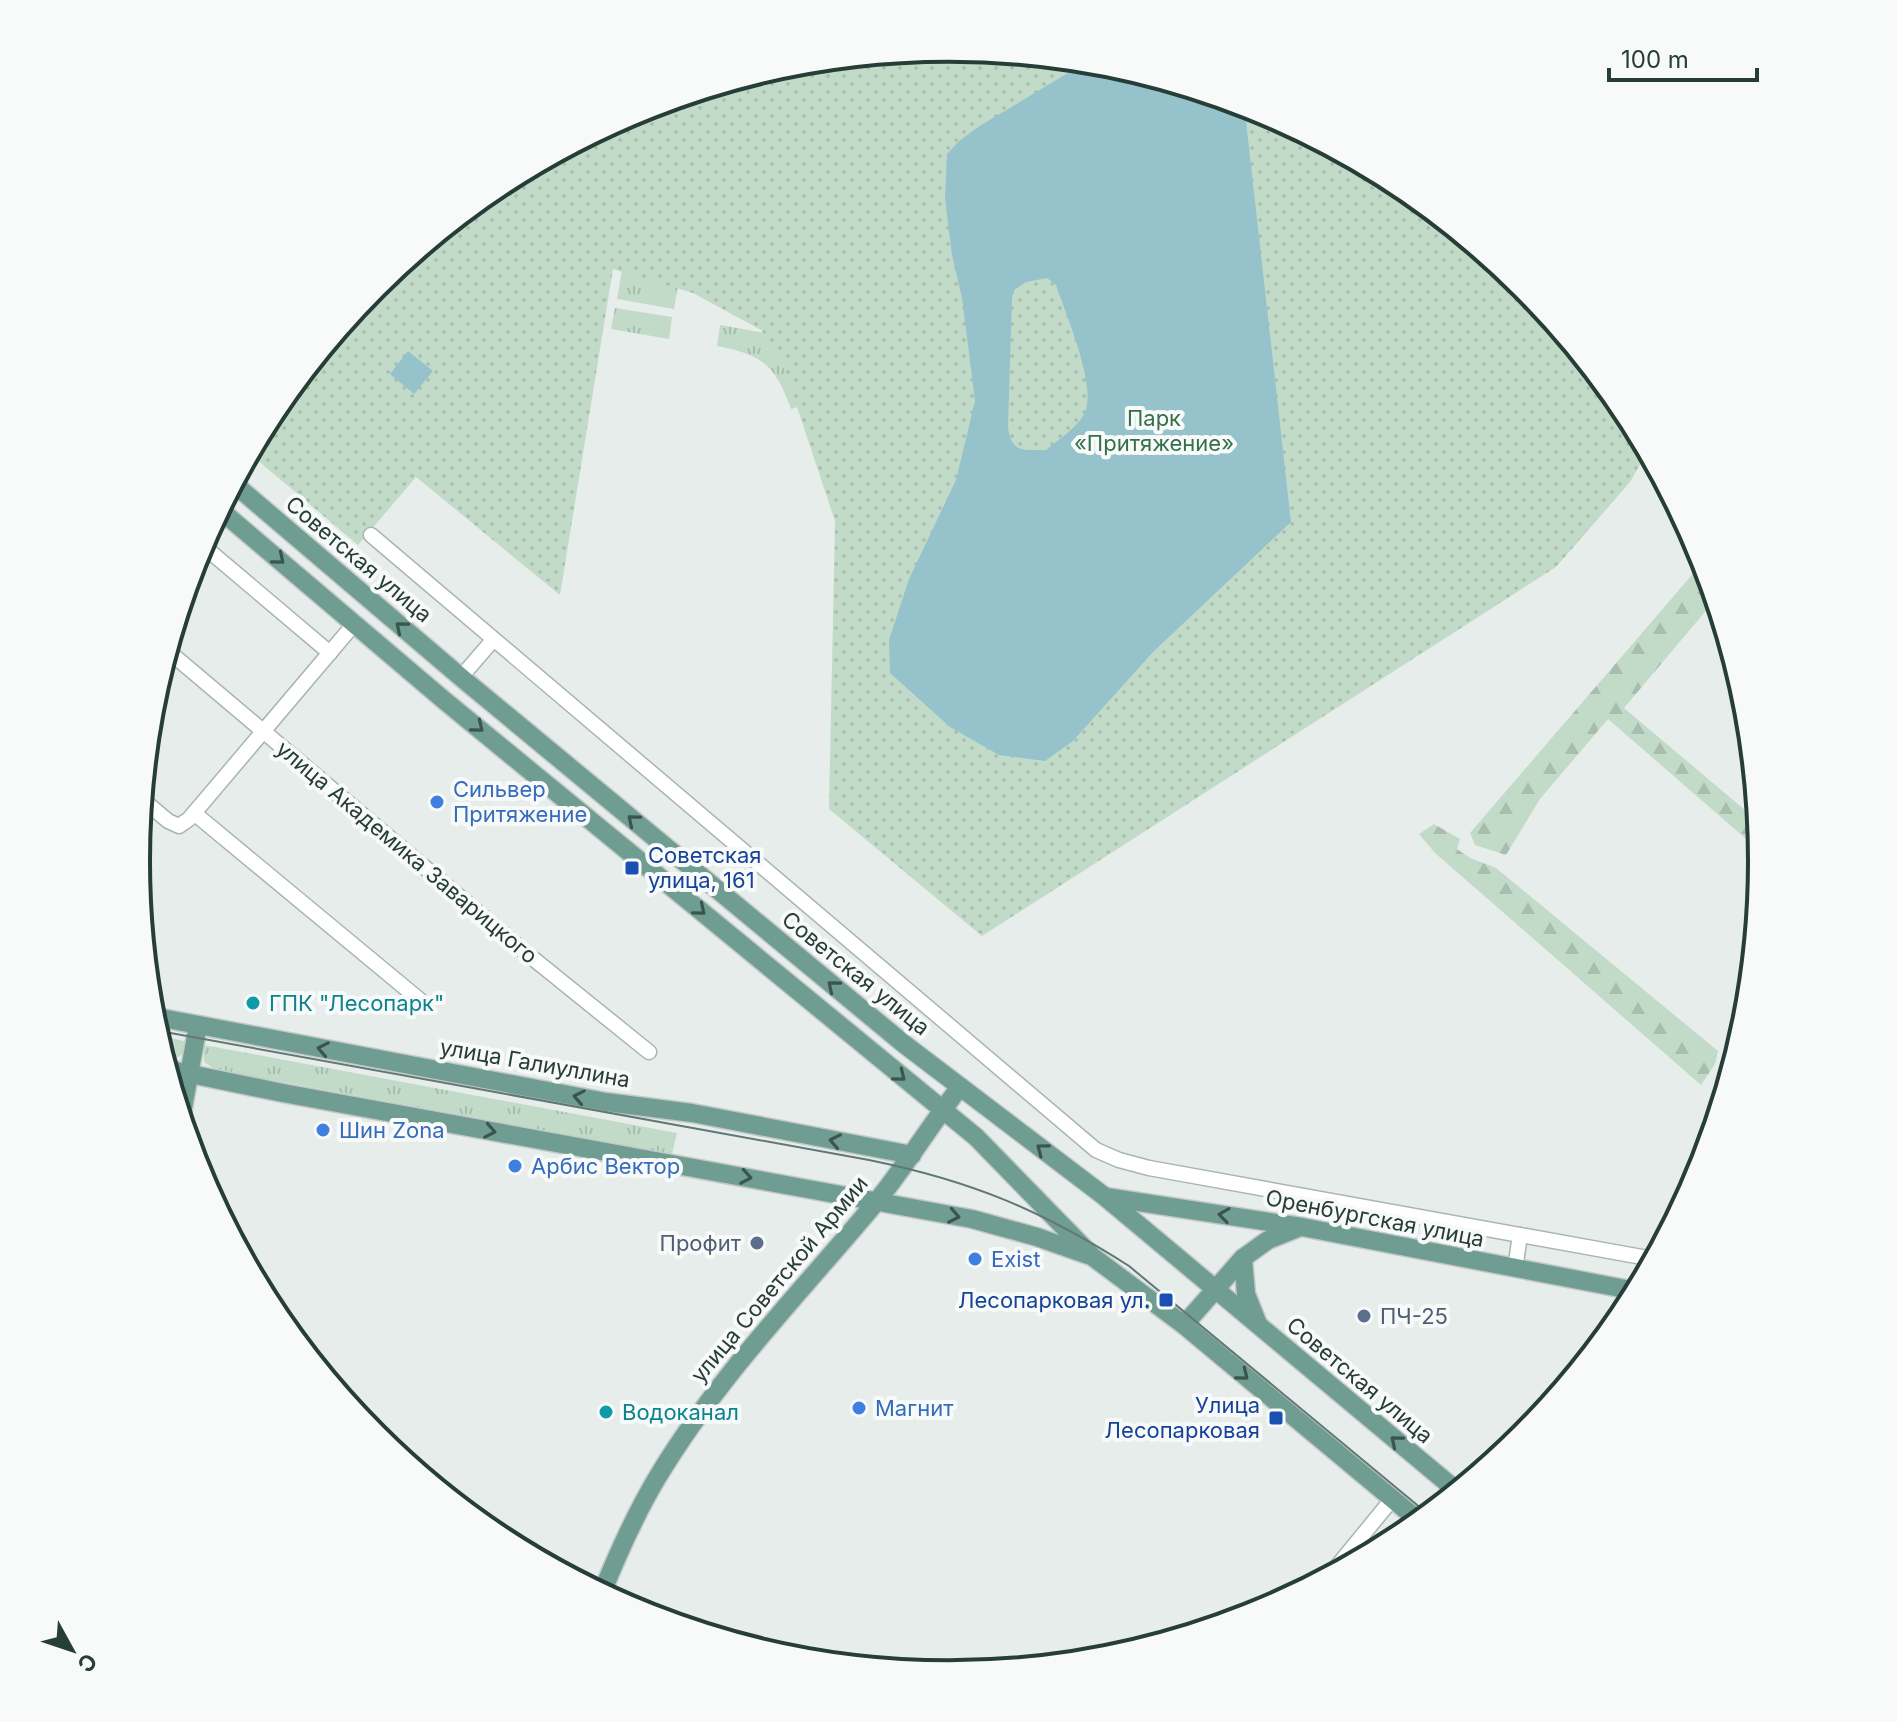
<svg xmlns="http://www.w3.org/2000/svg" width="1897" height="1722" viewBox="0 0 1897 1722" font-family="Inter,sans-serif">
  <style>
    .grass { fill: url(#grass-tufts) }
    .forest { fill: url(#forest-firs) }
    .park { fill: url(#park-dots) }
    .water { fill: #96c3cb; fill-rule: evenodd }
    .lines { fill: none; stroke-linecap: round; stroke-linejoin: round }
    .minor-casing { stroke: #a9b5b1; stroke-width: 17 }
    .major-casing { stroke: #c3c9c7; stroke-width: 21 }
    .minor { stroke: #fff; stroke-width: 14 }
    .major { stroke: #709d91; stroke-width: 18 }
    .tram { stroke: #627872; stroke-width: 2 }
    .oneway { stroke: #39554e }
    .shop-dot { fill: #3f7fe0; stroke: #f7faf8; stroke-width: 3 }
    .transit-dot { fill: #1a4fb4; stroke: #f7faf8; stroke-width: 3 }
    .culture-dot { fill: #0f9aa8; stroke: #f7faf8; stroke-width: 3 }
    .service-dot { fill: #5c6f8a; stroke: #f7faf8; stroke-width: 3 }
    .labels { text-anchor: middle; dominant-baseline: central; stroke-width: 8; stroke-linejoin: round; paint-order: stroke }
    .park-label { font-size: 22px; fill: #366f4c; stroke: #f7faf8 }
    .street-label { font-size: 22px; fill: #273d37; stroke: #f7faf8 }
    .shop-label { font-size: 22px; fill: #366cbe; stroke: #f7faf8; text-anchor: start }
    .transit-label { font-size: 22px; fill: #164399; stroke: #f7faf8; text-anchor: end }
    .culture-label { font-size: 22px; fill: #0d838f; stroke: #f7faf8; text-anchor: start }
    .service-label { font-size: 22px; fill: #4e5e75; stroke: #f7faf8; text-anchor: end }
    .rim { fill: none; stroke: #273d37; stroke-width: 4 }
  </style>
  <defs>
    <pattern id="grass-tufts" width="24" height="20" patternUnits="userSpaceOnUse" patternTransform="scale(2)"><rect width="24" height="20" fill="#c2dbc9"/><path d="M3 7l-1-3M5 7V3M7 7l1-3M15 17l-1-3M17 17v-4M19 17l1-3" fill="none" stroke="#a7bdad"/></pattern>
    <pattern id="forest-firs" width="22" height="20" patternUnits="userSpaceOnUse" patternTransform="scale(2)"><rect width="22" height="20" fill="#c2dbc9"/><path d="M5 1l3.5 6h-7zM16 11l3.5 6h-7z" fill="#a7bdad"/></pattern>
    <pattern id="park-dots" width="8" height="8" patternUnits="userSpaceOnUse" patternTransform="scale(2)"><rect width="8" height="8" fill="#c2dbc9"/><path d="M2 2h.1M6 6h.1" fill="none" stroke="#a7bdad" stroke-width="1.8" stroke-linecap="round"/></pattern>
  </defs>
  <rect width="100%" height="100%" fill="#e6edea"/>
  <g class="grass">
    <polygon points="624,258 681,268 674,309 617,299"/>
    <polygon points="615,308 672,317 669,339 611,329"/>
    <path d="M 720,325 L 805,340 L 824,399 L 791,409 C 775,365 763,355 717,346 Z"/>
    <path d="M 156,1035 L 184,1041 L 187,1045 C 182,1057 177,1060 163,1059 Z"/>
    <polygon points="204,1045 677,1133 672,1154 239,1074 213,1068 204,1062"/>
  </g>
  <g class="forest">
    <polygon points="1703,562 1715,600 1624,708 1758,821 1760,851 1608,719 1540,799 1506,855 1475,845 1470,833"/>
    <polygon points="1434,824 1460,839 1457,849 1470,858 1496,868 1718,1051 1715,1064 1701,1085 1435,853 1419,834"/>
  </g>
  <polygon class="park" points="949,48 1108,64 1260,110 1401,185 1524,286 1625,410 1647,452 1630,482 1556,567 982,936 829,809 835,521 780,356 761,330 693,293 613,269 560,595 416,477 358,545 249,453 255,442 302,386 296,380 374,286 497,185 638,110 790,64"/>
  <g class="water">
    <path d="M 1086,62 L 1108,64 L 1248,106 L 1245,112 L 1291,522 L 1153,652 L 1073,741 L 1045,761 L 999,755 L 950,727 L 890,673 L 889,640 L 909,579 L 956,480 L 975,401 L 962,298 L 952,255 L 945,198 L 947,154 L 958,142 L 978,127 ZM 1047,278 L 1056,285 C 1065,313 1100,391 1083,416 C 1075,429 1058,440 1046,450 C 1023,450 1012,453 1008,428 L 1012,298 L 1014,290 L 1026,282 Z"/>
    <polygon points="408,351 433,371 414,394 390,374"/>
  </g>
  <g class="lines">
    <g class="minor-casing">
      <g id="minor">
        <polyline points="371,535 1096,1150 1119,1160 1149,1168 1653,1259"/>
        <polyline points="201,544 330,653"/>
        <polyline points="167,650 525,952 649,1052"/>
        <polyline points="461,677 493,640"/>
        <polyline points="142,799 168,821 179,826 189,819 355,623"/>
        <polyline points="194,813 421,1001"/>
        <polyline points="1515,1269 1520,1235"/>
        <polyline points="1330,1575 1393,1498"/>
      </g>
    </g>
    <g class="major-casing">
      <g id="major">
        <polyline points="233,483 463,679 904,1044 1104,1196 1457,1491"/>
        <polyline points="219,509 445,701 976,1137 1093,1257 1184,1325 1419,1521"/>
        <polyline points="151,1016 606,1102 692,1113 912,1155"/>
        <polyline points="166,1069 283,1093 972,1219 1037,1237 1088,1255"/>
        <polyline points="181,1119 198,1025"/>
        <polyline points="1106,1197 1302,1227 1636,1291"/>
        <polyline points="1243,1258 1246,1294 1258,1324"/>
        <polyline points="1184,1325 1243,1258 1268,1240 1298,1228"/>
        <path d="M 602,1593 C 618,1553 635,1515 657,1478 C 718,1376 802,1291 877,1201 C 907,1164 931,1124 960,1087"/>
      </g>
    </g>
    <use href="#minor" class="minor"/>
    <use href="#major" class="major"/>
    <path class="tram" d="M 154,1030 L 869,1160 C 972,1181 1041,1210 1129,1266 L 1428,1514"/>
  </g>
  <defs><path id="oneway-chevron" d="M-2-3.5L2.5 0L-2 3.5" fill="none" stroke-width="1.6" stroke-linecap="round" stroke-linejoin="round" transform="scale(2)"/></defs>
  <g class="oneway">
    <use href="#oneway-chevron" transform="translate(279 559) rotate(40)"/>
    <use href="#oneway-chevron" transform="translate(401 627) rotate(-140)"/>
    <use href="#oneway-chevron" transform="translate(478 727) rotate(39)"/>
    <use href="#oneway-chevron" transform="translate(633 820) rotate(-140)"/>
    <use href="#oneway-chevron" transform="translate(700 910) rotate(40)"/>
    <use href="#oneway-chevron" transform="translate(833 986) rotate(-140)"/>
    <use href="#oneway-chevron" transform="translate(323 1049) rotate(-169)"/>
    <use href="#oneway-chevron" transform="translate(900 1076) rotate(39)"/>
    <use href="#oneway-chevron" transform="translate(579 1097) rotate(-169)"/>
    <use href="#oneway-chevron" transform="translate(490 1131) rotate(11)"/>
    <use href="#oneway-chevron" transform="translate(835 1141) rotate(-169)"/>
    <use href="#oneway-chevron" transform="translate(1042 1149) rotate(-143)"/>
    <use href="#oneway-chevron" transform="translate(746 1177) rotate(10)"/>
    <use href="#oneway-chevron" transform="translate(1224 1215) rotate(-172)"/>
    <use href="#oneway-chevron" transform="translate(954 1216) rotate(11)"/>
    <use href="#oneway-chevron" transform="translate(1243 1375) rotate(39)"/>
    <use href="#oneway-chevron" transform="translate(1396 1441) rotate(-140)"/>
  </g>
  <g class="shop-dot">
    <circle cx="437" cy="802" r="8"/>
    <circle cx="323" cy="1130" r="8"/>
    <circle cx="515" cy="1166" r="8"/>
    <circle cx="975" cy="1259" r="8"/>
    <circle cx="859" cy="1408" r="8"/>
  </g>
  <g class="transit-dot">
    <rect x="624" y="860" width="16" height="16" rx="4"/>
    <rect x="1158" y="1292" width="16" height="16" rx="4"/>
    <rect x="1268" y="1410" width="16" height="16" rx="4"/>
  </g>
  <g class="culture-dot">
    <circle cx="253" cy="1003" r="8"/>
    <circle cx="606" cy="1412" r="8"/>
  </g>
  <g class="service-dot">
    <circle cx="757" cy="1243" r="8"/>
    <circle cx="1364" cy="1316" r="8"/>
  </g>
  <g class="labels">
    <g class="park-label">
      <text x="1154" y="418">Парк<tspan x="1154" dy="25">«Притяжение»</tspan></text>
    </g>
    <g class="street-label">
      <text transform="translate(359 559) rotate(40)">Советская улица</text>
      <text transform="translate(407 852) rotate(40)">улица Академика Заварицкого</text>
      <text transform="translate(856 973) rotate(39)">Советская улица</text>
      <text transform="translate(535 1063) rotate(10)">улица Галиуллина</text>
      <text transform="translate(1375 1218) rotate(11)">Оренбургская улица</text>
      <text transform="translate(779 1279) rotate(-50)">улица Советской Армии</text>
      <text transform="translate(1360 1380) rotate(40)">Советская улица</text>
    </g>
    <g class="shop-label">
      <text x="453" y="789">Сильвер<tspan x="453" dy="25">Притяжение</tspan></text>
      <text x="339" y="1130">Шин Zona</text>
      <text x="531" y="1166">Арбис Вектор</text>
      <text x="991" y="1259">Exist</text>
      <text x="875" y="1408">Магнит</text>
    </g>
    <g class="transit-label">
      <text x="648" y="855" text-anchor="start">Советская<tspan x="648" dy="25">улица, 161</tspan></text>
      <text x="1150" y="1300">Лесопарковая ул.</text>
      <text x="1260" y="1405">Улица<tspan x="1260" dy="25">Лесопарковая</tspan></text>
    </g>
    <g class="culture-label">
      <text x="269" y="1003">ГПК "Лесопарк"</text>
      <text x="622" y="1412">Водоканал</text>
    </g>
    <g class="service-label">
      <text x="741" y="1243">Профит</text>
      <text x="1380" y="1316" text-anchor="start">ПЧ-25</text>
    </g>
  </g>
  <path d="M0 0H1897V1722H0ZM150 861a799 799 0 1 1 1598 0a799 799 0 1 1-1598 0Z" fill="#f7faf8" fill-rule="evenodd"/>
  <path class="rim" d="M150 861a799 799 0 1 1 1598 0a799 799 0 1 1-1598 0Z"/>
  <g transform="translate(72 1650) rotate(130)" stroke="#f7faf8" stroke-width="6" paint-order="stroke">
  <path d="M0-6L14 30L0 20L-14 30Z" fill="#273d37"/>
  <text y="-12" font-size="22" font-weight="bold" text-anchor="middle" fill="#273d37">С</text>
  </g>
  <path d="M1609 68v12h148v-12" fill="none" stroke="#273d37" stroke-width="4"/>
  <text x="1621" y="68" font-size="24" fill="#273d37" stroke="#f7faf8" stroke-width="6" paint-order="stroke">100 m</text>
</svg>
